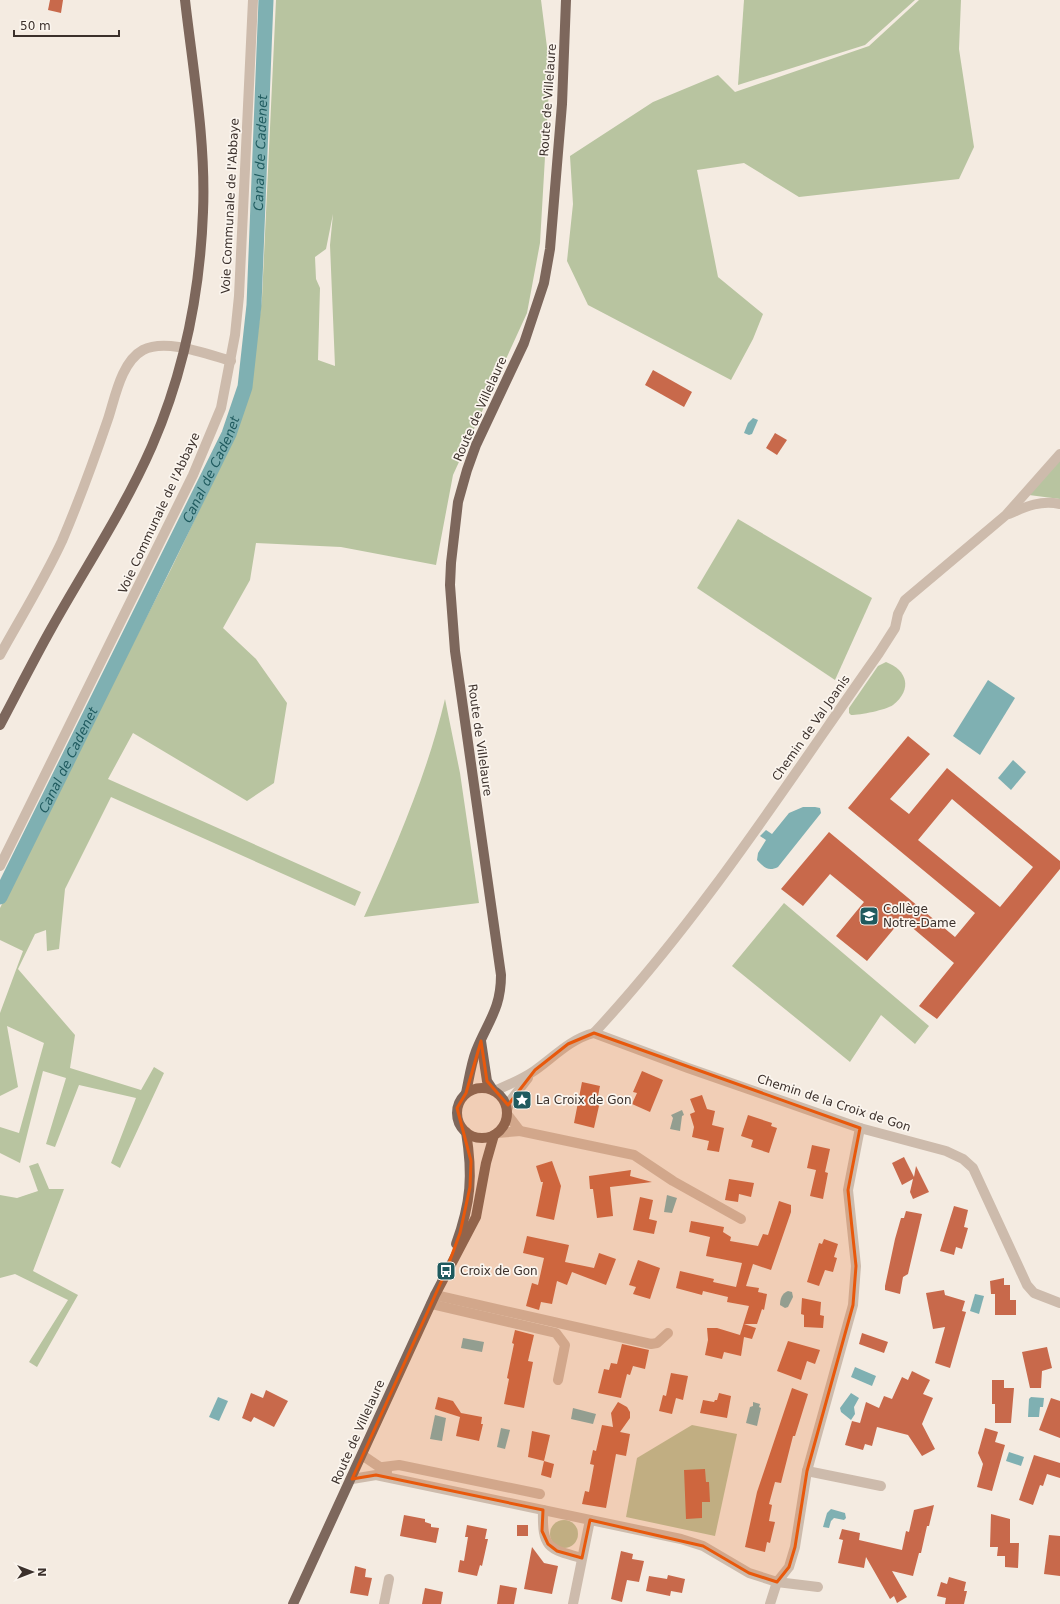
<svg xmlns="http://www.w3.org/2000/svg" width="1060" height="1604" viewBox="0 0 1060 1604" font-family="'DejaVu Sans',sans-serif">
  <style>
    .green { fill: #b8c4a0; fill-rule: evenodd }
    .water { fill: #7fb0b2 }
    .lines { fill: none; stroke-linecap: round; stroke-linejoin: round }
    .canal { stroke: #7fb0b2; stroke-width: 15 }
    .building { fill: #c8694b; fill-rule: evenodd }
    .minor { stroke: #cdbbac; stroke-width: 10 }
    .major { stroke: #7d675c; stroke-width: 10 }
    .marked { fill: #e8590c; fill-opacity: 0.2; stroke: #e8590c; stroke-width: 3; stroke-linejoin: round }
    .labels { text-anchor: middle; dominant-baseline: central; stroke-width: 3.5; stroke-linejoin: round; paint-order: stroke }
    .street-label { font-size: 12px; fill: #3b302b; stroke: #fbf5ee }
    .poi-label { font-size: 12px; fill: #3b302b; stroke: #fbf5ee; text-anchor: start }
    .water-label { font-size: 13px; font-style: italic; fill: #1f5a5e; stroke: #fbf5ee }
  </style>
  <rect width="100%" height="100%" fill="#f4ebe1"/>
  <g class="green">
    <path d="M 276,0 L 541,0 L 550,71 L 540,243 L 527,313 L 453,475 L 436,565 L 341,547 L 256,543 L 250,580 L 223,628 L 256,659 L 287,703 L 274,783 L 247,801 L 133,733 L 108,779 L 361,892 L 355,906 L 111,797 L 65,889 L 59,949 L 47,951 L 46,930 L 35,934 L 18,969 L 75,1035 L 70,1068 L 141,1090 L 154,1067 L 164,1073 L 120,1168 L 111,1163 L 136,1098 L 79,1085 L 55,1147 L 46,1144 L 66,1078 L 43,1071 L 20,1163 L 0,1153 L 0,1127 L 19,1133 L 44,1043 L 7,1026 L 18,1087 L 0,1096 L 0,1013 L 23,951 L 0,940 L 0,908 L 49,808 L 171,569 L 219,469 L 242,416 L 251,389 L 262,298 ZM 333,214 L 330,245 L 335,366 L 318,360 L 320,288 L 316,279 L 315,257 L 326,249 Z"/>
    <polygon points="744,0 915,0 865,45 738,85"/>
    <polygon points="919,0 961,0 959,49 974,147 959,179 799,197 744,163 697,170 718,277 763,314 753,339 731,380 588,305 567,261 573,204 570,156 653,102 718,75 735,92 869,46"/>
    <polygon points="1060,460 1060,499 1029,495"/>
    <polygon points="738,519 872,598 835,680 697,588"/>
    <path d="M 886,662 C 907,670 913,689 893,705 C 886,710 860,715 851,715 L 849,713 L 849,708 L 878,666 Z"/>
    <path d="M 445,699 L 460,773 L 479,903 L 364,917 C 396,846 427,775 445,699 Z"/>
    <polygon points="784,903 929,1026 915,1044 881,1015 850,1062 732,966"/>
    <polygon points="38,1163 49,1189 64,1189 33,1271 78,1295 37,1367 29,1362 68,1300 15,1274 0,1278 0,1195 17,1198 38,1191 29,1166"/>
    <polygon points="692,1425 737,1434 715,1536 626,1517 637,1458"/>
    <circle cx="564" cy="1534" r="14"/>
  </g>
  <g class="water">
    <polygon points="753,418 758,420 752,434 749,435 744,433 748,423"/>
    <polygon points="988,680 1015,698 980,755 953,736"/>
    <polygon points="1013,760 1026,772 1011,790 998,778"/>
    <path d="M 803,807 L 815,807 L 820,808 L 821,813 L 778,867 C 768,872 764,867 757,860 L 758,853 L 766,840 L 760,836 L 766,830 L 772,834 L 789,813 Z"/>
    <polygon points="682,1110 684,1115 682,1116 680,1131 670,1129 673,1118 671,1115"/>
    <polygon points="667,1195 677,1198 672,1213 664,1212"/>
    <path d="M 788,1291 L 792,1292 L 793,1297 L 788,1307 L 785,1308 L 780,1305 C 780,1299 782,1293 788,1291 Z"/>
    <polygon points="975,1294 984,1296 979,1314 970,1311"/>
    <polygon points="463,1338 484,1342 482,1352 461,1348"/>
    <polygon points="855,1367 876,1376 872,1386 851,1377"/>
    <polygon points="851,1393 859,1398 854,1407 855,1414 851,1420 841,1412 840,1408"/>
    <polygon points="218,1397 228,1401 219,1421 209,1417"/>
    <polygon points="1031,1397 1044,1398 1043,1407 1040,1407 1039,1417 1028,1417 1029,1399"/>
    <polygon points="753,1402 760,1404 759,1407 761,1408 757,1426 746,1423 750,1407 753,1406"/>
    <polygon points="573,1408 596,1414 593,1424 571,1419"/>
    <polygon points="435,1415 446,1418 442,1441 430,1439"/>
    <polygon points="501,1428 510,1430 505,1449 497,1447"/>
    <polygon points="1009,1452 1024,1457 1021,1466 1006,1461"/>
    <polygon points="831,1509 845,1513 846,1518 844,1520 834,1518 831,1521 829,1528 823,1527 827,1513"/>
  </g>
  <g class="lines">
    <path class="canal" id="s1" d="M 0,897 L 229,434 L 245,387 L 254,305 L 266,0"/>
  </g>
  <g class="building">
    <polygon points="50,0 63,0 61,13 48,10"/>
    <polygon points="653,370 692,392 684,407 645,385"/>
    <polygon points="775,433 787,440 777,455 766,448"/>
    <path d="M 908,736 L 930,754 L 890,799 L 909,814 L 947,768 L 1060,861 L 1060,869 L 937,1019 L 919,1006 L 954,963 L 902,919 L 867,961 L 836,936 L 864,902 L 830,874 L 803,906 L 781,889 L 829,832 L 955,937 L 975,913 L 848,808 ZM 952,799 L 1033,867 L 1000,907 L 918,840 Z"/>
    <polygon points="642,1071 663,1080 650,1112 632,1104 637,1093 633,1092"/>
    <polygon points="582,1082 600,1086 598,1096 601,1097 594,1128 574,1123"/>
    <polygon points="702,1095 707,1109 715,1111 712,1125 724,1128 719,1152 707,1150 709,1141 692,1137 694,1127 690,1114 695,1112 690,1099"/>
    <polygon points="748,1115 772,1123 771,1126 777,1128 769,1153 751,1147 753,1140 741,1136"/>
    <polygon points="812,1145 830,1149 825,1172 828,1173 823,1199 810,1196 816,1170 807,1168"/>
    <polygon points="904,1157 914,1177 916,1166 929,1192 913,1199 910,1192 913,1179 902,1185 892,1163"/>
    <polygon points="552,1161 561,1186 554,1220 536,1216 543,1182 541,1182 536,1166"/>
    <polygon points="631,1170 630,1176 652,1182 610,1187 613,1216 597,1218 593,1189 590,1189 589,1176"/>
    <polygon points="729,1179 754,1183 751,1197 739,1194 738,1202 725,1200"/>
    <polygon points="640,1197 653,1200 649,1219 657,1221 654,1234 633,1230"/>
    <polygon points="779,1201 791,1205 791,1212 771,1270 753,1264 746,1286 759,1288 758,1292 767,1294 764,1310 762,1309 757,1324 744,1324 756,1328 752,1339 744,1337 741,1356 724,1352 722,1359 705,1355 708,1340 707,1328 717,1328 740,1335 749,1306 727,1302 728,1297 703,1291 702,1295 676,1288 680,1271 714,1279 713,1282 736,1287 742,1263 706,1256 710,1237 689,1232 691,1221 724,1227 723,1232 731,1237 730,1241 758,1246 763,1234 768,1235"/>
    <polygon points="954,1206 968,1210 964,1227 968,1228 962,1249 956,1247 954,1255 940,1251"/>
    <polygon points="906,1211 922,1214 908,1274 903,1277 900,1294 885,1290 885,1286 895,1239 901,1218 904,1218"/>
    <polygon points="527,1236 569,1245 565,1262 594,1268 599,1253 616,1259 606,1285 572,1272 567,1285 557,1281 552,1304 541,1302 539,1310 526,1306 532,1283 538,1285 544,1258 523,1253"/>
    <polygon points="824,1239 838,1244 834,1257 837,1258 833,1272 825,1270 819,1286 807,1282 819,1243 822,1244"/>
    <polygon points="638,1260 660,1268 650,1299 633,1294 636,1287 629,1285"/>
    <polygon points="1004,1278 1004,1285 1010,1285 1010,1300 1016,1300 1016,1315 995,1315 995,1294 991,1294 990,1281"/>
    <polygon points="944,1290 945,1295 965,1301 962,1311 966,1312 950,1368 935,1363 945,1327 933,1329 926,1293"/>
    <polygon points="802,1298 821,1302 820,1315 824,1316 823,1328 804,1327 804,1315 801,1314"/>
    <polygon points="515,1330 534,1335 528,1361 533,1362 524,1408 504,1404 509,1379 507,1378 514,1344 512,1343"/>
    <polygon points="862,1333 888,1342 884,1353 859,1344"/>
    <polygon points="788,1341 820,1350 815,1364 807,1361 801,1380 777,1371"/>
    <polygon points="622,1344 649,1350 645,1369 633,1366 630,1375 627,1374 621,1398 598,1393 604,1369 609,1370 611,1363 617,1364"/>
    <polygon points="1047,1347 1052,1368 1042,1371 1041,1388 1030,1388 1022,1352"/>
    <polygon points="912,1371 930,1380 923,1394 933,1398 922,1424 935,1449 922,1456 908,1435 877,1427 872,1446 865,1444 863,1450 845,1445 852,1421 860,1423 866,1402 879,1408 884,1396 892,1399 902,1377 908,1380"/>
    <polygon points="671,1373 688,1376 683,1400 676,1398 672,1414 659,1411 663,1395 666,1396"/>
    <polygon points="992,1380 1004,1380 1004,1388 1014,1388 1011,1423 995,1423 995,1404 992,1404"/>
    <polygon points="792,1388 808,1394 795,1436 793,1436 781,1483 775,1482 769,1504 772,1505 769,1521 775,1522 770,1543 767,1542 765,1552 745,1547 757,1492"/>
    <polygon points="266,1390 288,1401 274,1427 254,1417 251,1422 242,1418 251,1393 263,1398"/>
    <polygon points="719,1393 731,1396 727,1418 700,1413 703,1400 714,1402 715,1400 717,1400"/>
    <polygon points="438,1397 453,1401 461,1413 482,1417 481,1424 483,1424 479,1441 456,1436 460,1417 435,1409"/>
    <polygon points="1051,1398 1060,1401 1060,1438 1039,1430"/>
    <polygon points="618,1402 627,1407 630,1412 630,1418 620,1432 630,1434 626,1456 616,1454 606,1508 582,1504 585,1491 589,1492 594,1465 590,1464 593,1450 596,1451 602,1425 613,1427 611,1413"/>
    <polygon points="985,1428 998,1432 995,1442 1005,1445 992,1491 977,1487 983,1464 978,1453"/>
    <polygon points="532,1431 550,1435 544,1461 528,1457"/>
    <polygon points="1034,1455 1060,1463 1060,1478 1047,1474 1043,1486 1040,1485 1033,1505 1019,1500"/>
    <polygon points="544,1461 554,1464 551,1478 541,1475"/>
    <polygon points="705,1469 706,1482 709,1482 710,1502 702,1502 702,1518 686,1519 684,1470"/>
    <polygon points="934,1505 929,1526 927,1526 921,1553 919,1553 913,1576 892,1571 907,1597 897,1603 894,1596 890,1599 866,1557 864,1568 838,1563 843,1540 839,1539 842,1529 860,1533 859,1540 902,1550 906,1531 909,1532 914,1510"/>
    <polygon points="991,1514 1010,1519 1010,1543 1019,1543 1018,1568 1005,1567 1005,1556 997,1556 998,1547 990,1547"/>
    <polygon points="404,1515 425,1519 425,1522 431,1524 431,1527 439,1528 436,1543 400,1536"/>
    <polygon points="467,1525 487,1529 485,1539 488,1539 482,1566 480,1565 477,1576 458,1572 460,1560 464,1561 468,1537 465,1537"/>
    <rect x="517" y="1525" width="11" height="11"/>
    <polygon points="1049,1535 1060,1536 1060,1576 1044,1574"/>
    <polygon points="532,1547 544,1563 558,1566 552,1594 524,1589"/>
    <polygon points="621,1551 633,1554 632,1559 644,1561 639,1582 627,1580 622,1602 611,1599"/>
    <polygon points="355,1566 366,1569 365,1577 372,1578 368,1596 350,1593"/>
    <polygon points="668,1575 685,1579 682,1593 671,1591 670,1596 646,1591 649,1576 667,1579"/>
    <polygon points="949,1577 966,1582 964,1591 967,1591 964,1604 945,1604 946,1598 937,1596 941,1582 947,1584"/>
    <polygon points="500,1585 517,1588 514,1604 497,1604"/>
    <polygon points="425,1588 443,1592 441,1604 422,1604"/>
  </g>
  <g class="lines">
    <g class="minor">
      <path d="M 1009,514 C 1027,506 1041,500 1060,504"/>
      <path d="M 0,655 C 21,617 44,580 62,541 C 79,501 94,460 108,419 C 115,398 121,362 143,350 C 166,338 206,354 231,361"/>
      <polyline points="0,866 193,475 221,408 235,335 239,296 253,0"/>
      <path d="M 594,1033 C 702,917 788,782 879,653 L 895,628 L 898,614 L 905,600 L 1006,515 L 1060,454"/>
      <path d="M 494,1091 C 508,1085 521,1080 534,1071 C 554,1057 570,1039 594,1033 L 688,1068 L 860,1128 L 946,1151 L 963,1159 L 973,1168 L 1027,1285 L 1034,1293 L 1060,1303"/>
      <polyline points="507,1110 511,1100 528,1078"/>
      <polyline points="520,1131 634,1155 673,1181 741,1219"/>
      <polyline points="497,1133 520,1131 507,1114"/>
      <polyline points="435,1295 651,1344 657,1343 668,1333"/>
      <polyline points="431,1304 556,1333 565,1345 558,1380"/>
      <polyline points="362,1455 387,1472"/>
      <polyline points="383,1467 399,1465 540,1494"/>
      <polyline points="807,1471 881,1486"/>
      <polyline points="352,1479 376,1475 681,1539 703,1546 749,1573 777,1582 818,1587"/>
      <path d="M 543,1510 C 542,1548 548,1549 582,1558"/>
      <polyline points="384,1604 389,1579"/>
      <polyline points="573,1604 590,1520"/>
      <polyline points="770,1604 777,1582 789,1567 795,1547 807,1471 853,1305 856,1266 848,1190 860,1128"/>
    </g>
    <g class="major">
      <path d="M 0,725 C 17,693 33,661 51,629 C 85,568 124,510 152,446 C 184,372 200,293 203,212 C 206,142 193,70 185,0"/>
      <polyline points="481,1041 487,1081 493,1090"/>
      <circle cx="482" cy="1113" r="25"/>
      <path d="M 466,1093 C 469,1079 471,1064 476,1051 C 488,1021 501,1009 501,975 L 455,651 L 450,585 L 451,563 L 458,502 L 467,470 L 476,445 L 524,343 L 544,283 L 550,249 L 562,104 L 566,0"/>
      <path d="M 456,1244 C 471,1203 473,1175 466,1132"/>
      <polyline points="293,1604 435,1295 476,1217 486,1163 494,1135"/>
    </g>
  </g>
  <path class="marked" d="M 594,1033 L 860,1128 L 848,1190 L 856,1266 L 853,1305 L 807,1471 L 795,1547 L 789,1567 L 777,1582 L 749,1573 L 703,1546 L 590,1520 L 582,1558 L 557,1551 L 548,1544 L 542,1531 L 543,1510 L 376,1475 L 352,1479 L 446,1271 L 460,1233 L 470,1187 L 471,1161 L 457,1108 L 466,1093 L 481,1041 L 487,1081 L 508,1105 L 535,1070 L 568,1044 Z"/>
  <defs>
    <g id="school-square" transform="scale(1)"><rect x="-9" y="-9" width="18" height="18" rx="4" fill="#1f5a5e" stroke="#fbf5ee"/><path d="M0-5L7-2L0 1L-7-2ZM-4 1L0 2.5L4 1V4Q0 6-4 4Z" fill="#fff"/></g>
    <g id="sight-square" transform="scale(1)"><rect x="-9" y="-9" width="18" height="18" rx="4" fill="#1f5a5e" stroke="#fbf5ee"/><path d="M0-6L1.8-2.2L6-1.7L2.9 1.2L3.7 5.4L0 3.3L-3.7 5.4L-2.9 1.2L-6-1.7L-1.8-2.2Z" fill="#fff"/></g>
    <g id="bus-square" transform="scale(1)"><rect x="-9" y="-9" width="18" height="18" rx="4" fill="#1f5a5e" stroke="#fbf5ee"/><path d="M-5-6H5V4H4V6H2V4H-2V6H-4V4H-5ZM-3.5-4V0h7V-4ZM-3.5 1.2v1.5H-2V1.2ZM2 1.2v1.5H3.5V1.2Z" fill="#fff"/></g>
  </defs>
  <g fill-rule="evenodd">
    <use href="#school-square" x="869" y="916"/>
    <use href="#sight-square" x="522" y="1100"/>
    <use href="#bus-square" x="446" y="1271"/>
  </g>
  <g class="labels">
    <g class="street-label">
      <text transform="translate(548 100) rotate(-86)">Route de Villelaure</text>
      <text transform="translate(230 206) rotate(-87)">Voie Communale de l'Abbaye</text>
      <text transform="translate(480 409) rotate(-66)">Route de Villelaure</text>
      <text transform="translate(159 513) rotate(-65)">Voie Communale de l'Abbaye</text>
      <text transform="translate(811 728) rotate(-55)">Chemin de Val Joanis</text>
      <text transform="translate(480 740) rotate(82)">Route de Villelaure</text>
      <text transform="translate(834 1103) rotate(18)">Chemin de la Croix de Gon</text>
      <text transform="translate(358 1432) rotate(-66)">Route de Villelaure</text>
    </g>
    <g class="poi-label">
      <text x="883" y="909">Collège<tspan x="883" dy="14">Notre-Dame</tspan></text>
      <text x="536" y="1100">La Croix de Gon</text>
      <text x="460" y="1271">Croix de Gon</text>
    </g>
    <g class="water-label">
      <text stroke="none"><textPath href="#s1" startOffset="801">Canal de Cadenet</textPath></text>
      <text stroke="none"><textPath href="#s1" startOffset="477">Canal de Cadenet</textPath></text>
      <text stroke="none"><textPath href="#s1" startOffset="153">Canal de Cadenet</textPath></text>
    </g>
  </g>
  <g transform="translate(32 1572) rotate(90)" stroke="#fbf5ee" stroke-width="3" paint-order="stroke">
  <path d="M0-3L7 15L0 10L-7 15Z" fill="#3b302b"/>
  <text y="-6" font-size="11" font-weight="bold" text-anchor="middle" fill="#3b302b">N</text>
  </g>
  <path d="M14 30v6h105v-6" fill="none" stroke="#3b302b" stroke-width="2"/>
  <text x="20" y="30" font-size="12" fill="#3b302b" stroke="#fbf5ee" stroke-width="3" paint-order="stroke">50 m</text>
</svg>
